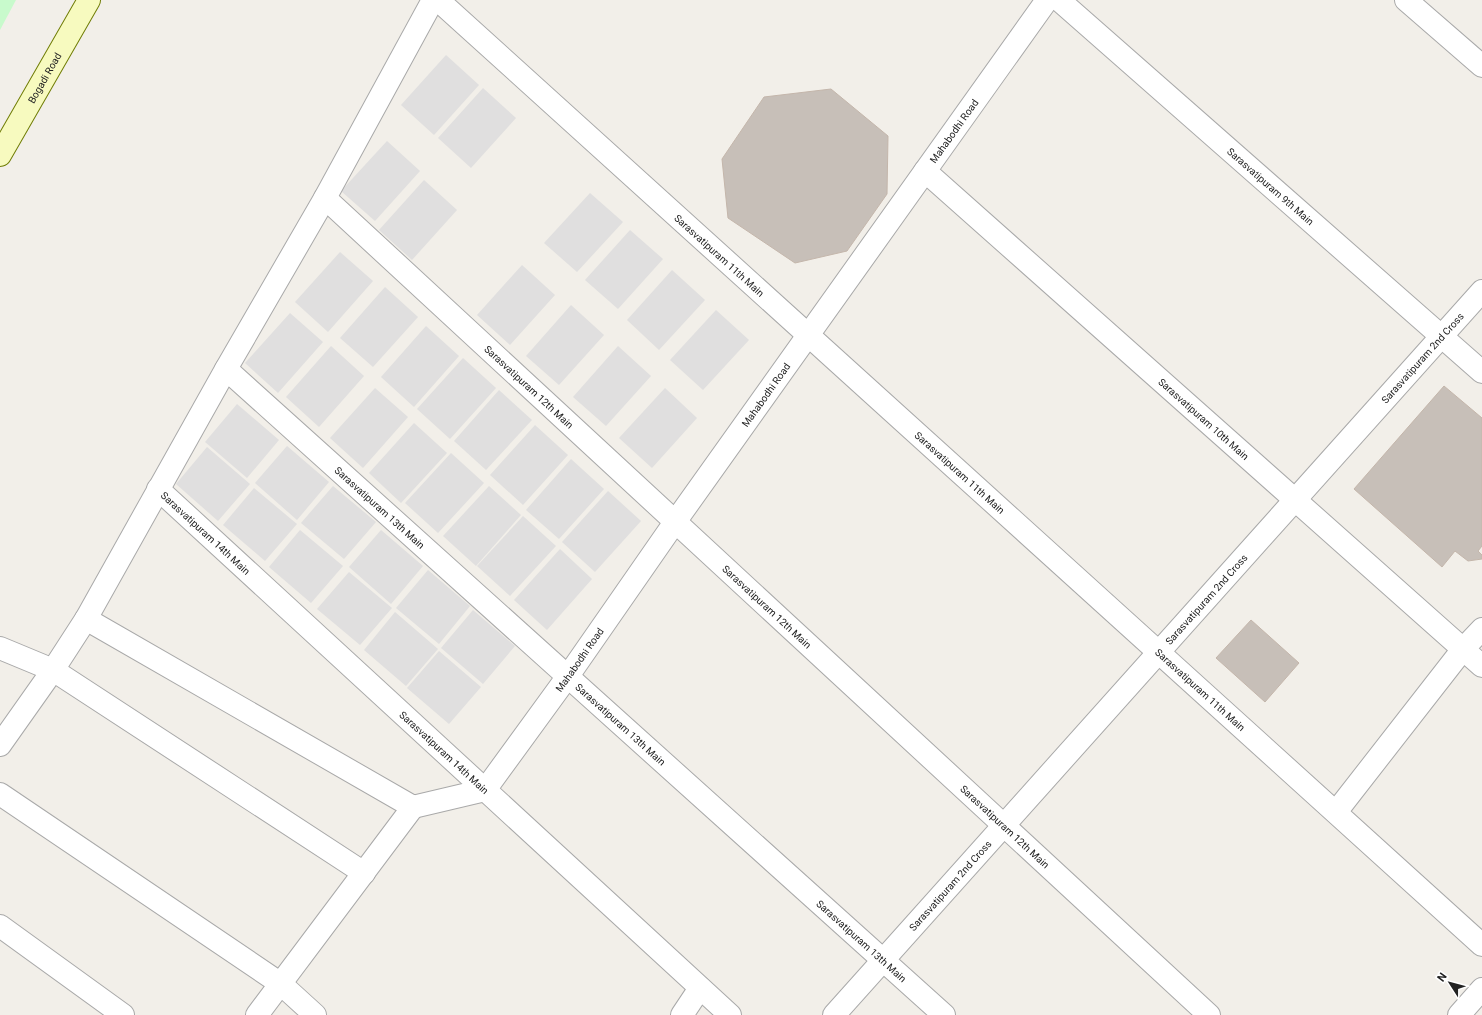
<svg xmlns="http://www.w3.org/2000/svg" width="1482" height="1015" viewBox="0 0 1482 1015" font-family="Roboto,sans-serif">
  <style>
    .residential { fill: #e0dfdf }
    .park { fill: #c8facc }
    .building { fill: #c7bfb8; stroke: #c4b6ab }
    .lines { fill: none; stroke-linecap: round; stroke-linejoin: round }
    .street-casing { stroke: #a9a9a9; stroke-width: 24 }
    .secondary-casing { stroke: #707d05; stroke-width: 24 }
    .street { stroke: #fff; stroke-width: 22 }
    .secondary { stroke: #f7fabf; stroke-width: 22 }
    .labels { text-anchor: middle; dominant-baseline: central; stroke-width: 3; stroke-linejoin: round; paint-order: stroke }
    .street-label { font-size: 10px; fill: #222; stroke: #fff }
  </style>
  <rect width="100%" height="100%" fill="#f2efe9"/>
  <g class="residential">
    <polygon points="446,55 479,85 434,135 401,105"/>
    <polygon points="483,88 516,118 471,168 438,138"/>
    <polygon points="387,141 420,171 375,221 341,191"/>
    <polygon points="424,180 457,210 412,260 379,230"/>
    <polygon points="590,193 623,222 577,272 544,243"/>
    <polygon points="630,230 663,259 618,309 585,280"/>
    <polygon points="340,252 373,281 328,332 295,302"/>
    <polygon points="522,265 555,295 510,345 477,315"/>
    <polygon points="672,270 705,300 659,350 627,320"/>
    <polygon points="385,287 418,317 373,367 340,338"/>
    <polygon points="571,305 604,335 559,385 526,356"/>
    <polygon points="716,310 749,340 703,390 670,360"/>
    <polygon points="290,313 323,342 278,393 245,363"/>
    <polygon points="426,326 459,356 414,407 381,377"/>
    <polygon points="331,346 364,376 319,427 286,397"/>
    <polygon points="618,346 651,376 606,426 573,397"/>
    <polygon points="463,358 496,388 450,439 417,409"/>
    <polygon points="375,388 408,417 363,468 330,438"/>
    <polygon points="665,388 697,418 652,468 619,438"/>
    <polygon points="499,390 532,420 486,470 454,441"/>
    <polygon points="237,404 279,440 247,478 205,442"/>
    <polygon points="414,423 447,453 401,503 369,473"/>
    <polygon points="535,425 568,455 523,505 490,475"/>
    <polygon points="287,446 329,482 297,520 255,483"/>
    <polygon points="207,447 250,484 218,521 176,484"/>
    <polygon points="451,453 484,483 438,533 405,503"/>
    <polygon points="571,459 604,489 559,539 526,510"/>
    <polygon points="333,486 376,522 344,559 301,523"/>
    <polygon points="489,486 521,515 476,566 443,536"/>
    <polygon points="254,488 297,524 265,561 223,525"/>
    <polygon points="608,491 641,521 595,572 562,542"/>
    <polygon points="523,516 556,546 510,596 477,566"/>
    <polygon points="300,530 343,566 311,603 269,567"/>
    <polygon points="381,530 423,566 391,604 349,567"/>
    <polygon points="560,549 592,579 547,630 514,600"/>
    <polygon points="428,570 470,606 439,644 396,608"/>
    <polygon points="349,572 392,608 360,645 317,609"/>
    <polygon points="473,610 515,646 483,684 441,648"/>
    <polygon points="395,612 438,649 406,686 364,650"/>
    <polygon points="439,651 481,687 449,724 407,688"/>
  </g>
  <polygon class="park" points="0,0 16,0 0,30"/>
  <g class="building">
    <polygon points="831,89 888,136 887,194 847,251 795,263 728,218 722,159 764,97"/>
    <polygon points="1444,386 1482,418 1482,546 1478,551 1482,555 1482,559 1468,561 1455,551 1442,567 1354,489"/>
    <polygon points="1251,620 1299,663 1265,702 1216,658"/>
  </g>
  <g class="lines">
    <g class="street-casing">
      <g id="street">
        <path id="s1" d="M 438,0 C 785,316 1135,629 1482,945"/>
        <path id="s2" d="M 1059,0 L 1482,372"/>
        <polyline points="1406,0 1482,66"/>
        <path id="s3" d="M 925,171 L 1482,666"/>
        <path id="s4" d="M 325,198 L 1209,1015"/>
        <path id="s5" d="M 226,369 L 944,1015"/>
        <path id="s6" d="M 158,489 L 730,1015"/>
        <path id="s7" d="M 86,619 L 413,807 L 485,790 L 568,676 L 675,522 L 1047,0"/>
        <polyline points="0,648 53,670 364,873"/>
        <polyline points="0,745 53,670 86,619 226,369 325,198 433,0"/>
        <polyline points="0,794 281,984 315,1015"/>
        <polyline points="1336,812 1463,649 1482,629"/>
        <polyline points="0,926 123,1015"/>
        <polyline points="257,1015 413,807"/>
        <polyline points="682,1015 700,988"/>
        <path id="s8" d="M 834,1015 L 1482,291"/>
        <polyline points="1459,1015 1482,989"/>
      </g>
    </g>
    <g class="secondary-casing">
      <g id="secondary">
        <path id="s9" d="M 0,155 L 89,0"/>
      </g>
    </g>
    <use href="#street" class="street"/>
    <use href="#secondary" class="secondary"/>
  </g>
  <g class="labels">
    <g class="street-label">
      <text stroke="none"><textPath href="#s9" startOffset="89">Bogadi Road</textPath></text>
      <text stroke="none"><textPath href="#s7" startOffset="1260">Mahabodhi Road</textPath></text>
      <text stroke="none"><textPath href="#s2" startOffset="282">Sarasvatipuram 9th Main</textPath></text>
      <text stroke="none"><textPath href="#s1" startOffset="380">Sarasvatipuram 11th Main</textPath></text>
      <text stroke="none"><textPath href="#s8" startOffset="882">Sarasvatipuram 2nd Cross</textPath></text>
      <text stroke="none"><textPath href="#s4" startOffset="278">Sarasvatipuram 12th Main</textPath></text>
      <text stroke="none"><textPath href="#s7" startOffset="936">Mahabodhi Road</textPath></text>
      <text stroke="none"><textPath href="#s3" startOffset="373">Sarasvatipuram 10th Main</textPath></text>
      <text stroke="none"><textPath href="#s1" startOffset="704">Sarasvatipuram 11th Main</textPath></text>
      <text stroke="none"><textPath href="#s5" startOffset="207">Sarasvatipuram 13th Main</textPath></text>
      <text stroke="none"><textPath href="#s6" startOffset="65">Sarasvatipuram 14th Main</textPath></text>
      <text stroke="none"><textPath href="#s8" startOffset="558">Sarasvatipuram 2nd Cross</textPath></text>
      <text stroke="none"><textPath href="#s4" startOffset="602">Sarasvatipuram 12th Main</textPath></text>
      <text stroke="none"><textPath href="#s7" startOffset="612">Mahabodhi Road</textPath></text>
      <text stroke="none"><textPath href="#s1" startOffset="1028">Sarasvatipuram 11th Main</textPath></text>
      <text stroke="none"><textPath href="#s5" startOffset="531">Sarasvatipuram 13th Main</textPath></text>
      <text stroke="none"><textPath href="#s6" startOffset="389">Sarasvatipuram 14th Main</textPath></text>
      <text stroke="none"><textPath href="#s4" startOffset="926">Sarasvatipuram 12th Main</textPath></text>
      <text stroke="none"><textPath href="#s8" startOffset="174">Sarasvatipuram 2nd Cross</textPath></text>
      <text stroke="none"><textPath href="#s5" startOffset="855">Sarasvatipuram 13th Main</textPath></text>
    </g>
  </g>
  <g transform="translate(1450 983) rotate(306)" stroke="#ffffff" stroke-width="3" paint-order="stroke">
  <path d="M0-3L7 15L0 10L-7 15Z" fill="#222222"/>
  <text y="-6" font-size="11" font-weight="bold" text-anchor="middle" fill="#222222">N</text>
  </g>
</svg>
